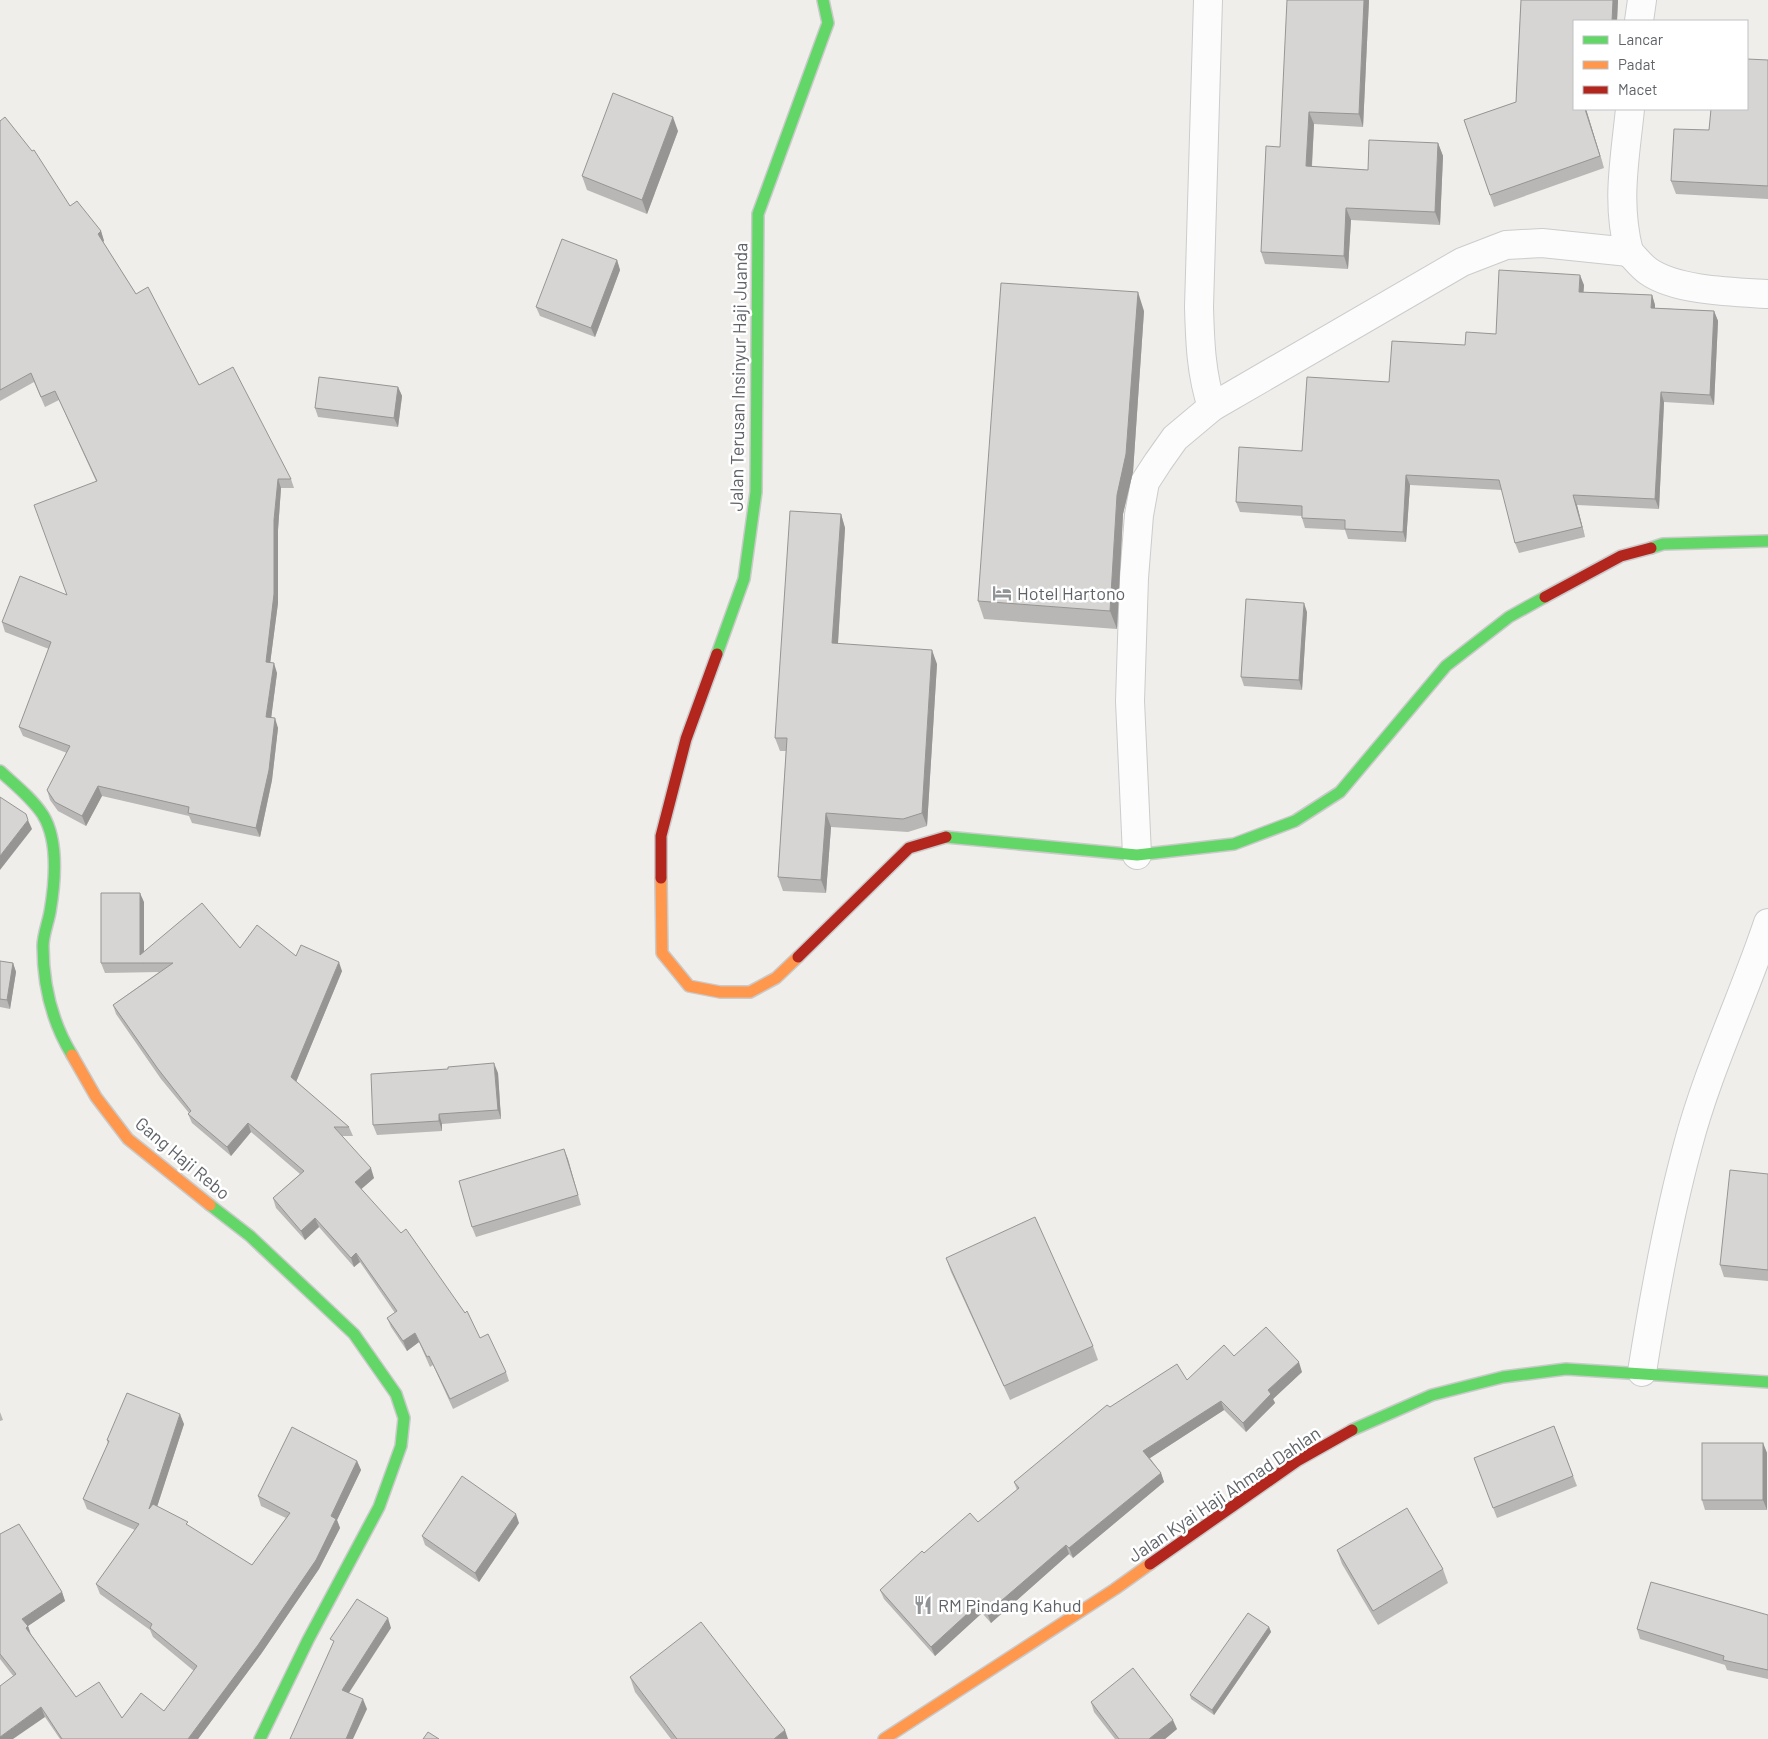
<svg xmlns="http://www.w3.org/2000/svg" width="1768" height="1739" viewBox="0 0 1768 1739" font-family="Barlow,sans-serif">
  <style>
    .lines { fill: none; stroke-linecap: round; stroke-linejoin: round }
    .street-casing { stroke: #cbcccc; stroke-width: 30 }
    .fast-casing { stroke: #cacacb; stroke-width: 14 }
    .slow-casing { stroke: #cacacb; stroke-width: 14 }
    .jam-casing { stroke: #cacacb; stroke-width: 14 }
    .street { stroke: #fdfcfc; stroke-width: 28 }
    .fast { stroke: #63d668; stroke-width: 11 }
    .slow { stroke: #ff974d; stroke-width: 11 }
    .jam { stroke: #b3261e; stroke-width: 11 }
    .wall { fill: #b8b7b5 }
    .shaded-wall { fill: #969594 }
    .building { fill: #d6d5d3; stroke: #969594 }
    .labels { text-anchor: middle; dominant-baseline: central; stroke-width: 5; stroke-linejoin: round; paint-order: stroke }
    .street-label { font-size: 18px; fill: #5f6368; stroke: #fff }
    .poi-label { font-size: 18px; fill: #5f6368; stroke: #fff; text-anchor: start }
  </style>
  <rect width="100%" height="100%" fill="#efeeea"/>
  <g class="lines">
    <g class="street-casing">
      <g id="street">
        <path d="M 1208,0 L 1199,307 C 1200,342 1201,374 1212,407"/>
        <polyline points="1639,21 1642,0"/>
        <path d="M 1629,252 C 1635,258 1641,266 1648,271 C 1676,291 1734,292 1768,294"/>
        <path d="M 1629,252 C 1616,202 1625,159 1630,109"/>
        <polyline points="1137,855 1130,701 1134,578 1139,515 1145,482 1158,462 1175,438 1212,407 1462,262 1506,245 1542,243 1629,252"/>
        <path d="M 1642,1372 C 1654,1296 1668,1219 1688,1145 C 1708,1069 1743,998 1768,923"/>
      </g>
    </g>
    <g class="fast-casing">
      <g id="fast">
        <polyline points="1651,548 1663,544 1768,541"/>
        <polyline points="717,654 744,579 756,492 758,214 828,23 823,0"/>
        <path d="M 0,771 C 14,784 32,798 43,815 C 59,841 55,883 50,912 C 48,923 43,935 43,946 C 43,984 52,1022 72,1055"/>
        <polyline points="946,837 1137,855 1234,844 1295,821 1340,792 1446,666 1509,617 1545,597"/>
        <polyline points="210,1205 250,1236 354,1334 396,1394 404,1418 401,1446 379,1507 308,1640 260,1739"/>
        <polyline points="1352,1430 1432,1395 1503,1377 1566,1369 1768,1382"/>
      </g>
    </g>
    <g class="slow-casing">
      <g id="slow">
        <polyline points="661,878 662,953 689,986 720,992 750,992 776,978 798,957"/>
        <polyline points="72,1055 96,1097 128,1139 210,1205"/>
        <polyline points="884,1739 1115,1589 1150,1564"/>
      </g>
    </g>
    <g class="jam-casing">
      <g id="jam">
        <polyline points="1545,597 1621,556 1651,548"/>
        <polyline points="661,878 661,836 686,739 717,654"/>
        <polyline points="798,957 909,848 946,837"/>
        <polyline points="1150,1564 1297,1461 1352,1430"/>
      </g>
    </g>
    <use href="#street" class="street"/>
    <use href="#fast" class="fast"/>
    <use href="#slow" class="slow"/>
    <use href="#jam" class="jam"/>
  </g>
  <g class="wall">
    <polygon points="1369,0 1363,127 1314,124 1312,167 1368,170 1438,143 1443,156 1440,225 1351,220 1348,269 1265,264 1261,252 1280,147"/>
    <polygon points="1521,0 1618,0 1617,21 1574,21 1574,109 1586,109 1604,168 1494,207 1464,120 1516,102"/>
    <polygon points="1768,60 1768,199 1676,194 1671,181 1709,130"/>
    <polygon points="0,121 70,206 101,231 104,241 103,242 136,294 199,385 291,479 294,488 281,488 278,530 278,603 270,663 277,673 271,718 278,728 272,780 260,837 192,823 189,816 102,796 86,826 58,811 50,800 47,790 67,753 23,736 19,727 49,649 5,632 2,622 67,595 96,481 59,400 45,407 34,382 0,401"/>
    <polygon points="678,131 647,214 587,190 582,176"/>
    <polygon points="617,260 620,270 595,337 540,316 536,307"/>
    <polygon points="1584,285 1583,292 1652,295 1655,305 1655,308 1714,311 1718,321 1714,405 1664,402 1659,509 1577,505 1585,537 1519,553 1515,543 1502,490 1410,485 1406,542 1348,539 1345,530 1305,528 1302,518 1302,516 1240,512 1236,502 1389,382 1496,334"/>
    <polygon points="1144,311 1133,472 1123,514 1117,629 984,619 978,601"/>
    <polygon points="398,387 402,396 398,427 318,417 315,408"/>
    <polygon points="841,514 845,528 838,644 937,664 927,826 908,832 831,827 826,893 783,891 778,877 786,751 780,751 775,738"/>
    <polygon points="1307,612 1302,690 1244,686 1241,677"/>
    <polygon points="144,902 144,952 240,948 296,956 342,971 296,1082 349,1127 353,1136 342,1136 374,1178 361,1189 506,1372 509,1381 453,1409 433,1365 430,1367 419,1342 407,1351 391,1327 387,1318 395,1313 360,1262 354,1267 319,1227 305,1240 276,1208 273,1198 300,1174 251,1132 231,1156 192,1123 188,1114 189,1113 161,1079 116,1014 113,1005 159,972 105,973 101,963"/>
    <polygon points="0,961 13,963 16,972 10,1009 0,1007"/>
    <polygon points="448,1069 498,1073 501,1119 442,1124 442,1131 377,1135 373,1125"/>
    <polygon points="564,1149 581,1205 476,1237 472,1227"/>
    <polygon points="1768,1174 1768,1281 1724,1277 1720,1265"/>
    <polygon points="946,1258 1093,1346 1098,1360 1010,1400 951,1272"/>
    <polygon points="1302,1372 1273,1399 1275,1403 1246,1432 1224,1410 1150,1458 1161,1473 1164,1482 1073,1558 1069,1554 991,1623 982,1613 935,1656 884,1599 880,1590 924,1553 978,1522 1017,1490 1014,1482 1110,1407 1187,1380"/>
    <polygon points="0,1412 3,1420 0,1421"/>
    <polygon points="184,1424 157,1507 252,1565 286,1518 261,1506 258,1496 357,1461 361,1470 337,1520 340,1528 319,1569 261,1654 198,1739 60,1739 45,1717 0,1659 0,1534 62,1592 65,1601 28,1626 31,1634 76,1697 122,1718 164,1711 194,1671 153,1637 150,1630 100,1594 96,1584 135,1530 87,1509 83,1499 108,1444 107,1440"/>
    <polygon points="1554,1426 1577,1486 1497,1518 1474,1458"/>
    <polygon points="1763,1443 1767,1453 1767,1510 1705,1510 1702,1500"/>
    <polygon points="519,1523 479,1582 425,1545 422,1536"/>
    <polygon points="1337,1550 1443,1569 1448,1583 1378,1625 1342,1564"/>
    <polygon points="1768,1615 1768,1679 1727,1670 1725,1665 1640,1639 1637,1629"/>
    <polygon points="1269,1627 1271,1632 1214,1715 1191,1699 1190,1695"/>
    <polygon points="630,1677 788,1739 671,1739 635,1692"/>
    <polygon points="1091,1702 1177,1729 1165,1739 1115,1739 1094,1712"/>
  </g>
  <g class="shaded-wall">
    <polygon points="1364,0 1369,0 1363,127 1359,114"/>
    <polygon points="1613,0 1618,0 1617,21 1612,21"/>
    <polygon points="1585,109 1586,109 1604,168 1600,156"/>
    <polygon points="1309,112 1314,124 1311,179 1306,166"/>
    <polygon points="673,117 678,131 647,214 642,200"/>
    <polygon points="1438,143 1443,156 1440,225 1435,212"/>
    <polygon points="1346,208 1351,220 1348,269 1344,256"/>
    <polygon points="101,231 104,241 101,243 98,234"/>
    <polygon points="617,260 620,270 595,337 591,328"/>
    <polygon points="1580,275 1584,285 1583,302 1579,292"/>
    <polygon points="1138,292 1144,311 1133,472 1123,514 1117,629 1110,611 1117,495"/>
    <polygon points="1652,295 1655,305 1655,318 1651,308"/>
    <polygon points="1714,311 1718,321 1714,405 1710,395"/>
    <polygon points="398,387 402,396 398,427 394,418"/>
    <polygon points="1661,392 1664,402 1659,509 1655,499"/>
    <polygon points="1406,475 1410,485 1406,542 1403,532"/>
    <polygon points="278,479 281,488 278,530 278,603 269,672 266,662 274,520"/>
    <polygon points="1573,495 1577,505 1585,537 1582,527"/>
    <polygon points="841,514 845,528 837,657 832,643"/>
    <polygon points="1304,603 1307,612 1302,690 1299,680"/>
    <polygon points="932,650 937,664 927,826 922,813"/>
    <polygon points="274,663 277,673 270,727 266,717"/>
    <polygon points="275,718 278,728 272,780 260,837 256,828"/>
    <polygon points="98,786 102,796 86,826 82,816"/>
    <polygon points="826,813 831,827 826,893 821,880"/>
    <polygon points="28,820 32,829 0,870 0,856"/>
    <polygon points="140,893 144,902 144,964 140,955"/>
    <polygon points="339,962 342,971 294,1087 291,1077"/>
    <polygon points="13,963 16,972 10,1009 7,1000"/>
    <polygon points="494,1063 498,1073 501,1119 498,1110"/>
    <polygon points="439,1114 442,1124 442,1131 439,1121"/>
    <polygon points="248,1123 251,1132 231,1156 227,1147"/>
    <polygon points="564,1149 568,1159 581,1205 578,1195"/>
    <polygon points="371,1168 374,1178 358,1192 355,1182"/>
    <polygon points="315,1218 319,1227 305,1240 301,1231"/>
    <polygon points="356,1253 360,1262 354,1267 351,1258"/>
    <polygon points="415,1333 419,1342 407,1351 403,1341"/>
    <polygon points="1299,1362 1302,1372 1273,1399 1275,1403 1246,1432 1243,1423 1268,1390"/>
    <polygon points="1221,1401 1224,1410 1147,1460 1143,1451"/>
    <polygon points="180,1414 184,1424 153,1519 149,1509"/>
    <polygon points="1763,1443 1767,1453 1767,1510 1763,1500"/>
    <polygon points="357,1461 361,1470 337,1520 340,1528 319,1569 261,1654 198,1739 188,1739 331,1516"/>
    <polygon points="1161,1473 1164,1482 1073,1558 1069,1548"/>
    <polygon points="516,1514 519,1523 479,1582 475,1573"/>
    <polygon points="1066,1545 1069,1554 991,1623 987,1613"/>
    <polygon points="62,1592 65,1601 28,1626 31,1636 25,1628 22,1619"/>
    <polygon points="979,1603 982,1613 935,1656 931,1647"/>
    <polygon points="388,1618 391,1628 345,1699 342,1690"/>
    <polygon points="1269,1627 1271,1632 1214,1715 1212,1710"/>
    <polygon points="363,1699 367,1709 353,1739 346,1739"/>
    <polygon points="41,1707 45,1717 13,1739 0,1739 0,1737"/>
    <polygon points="1173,1720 1177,1729 1165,1739 1149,1739"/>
    <polygon points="785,1730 788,1739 774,1739"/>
  </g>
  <g class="building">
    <polygon points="1287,0 1364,0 1359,114 1309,112 1306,166 1368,170 1369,140 1438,143 1435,212 1346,208 1344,256 1261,252 1266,146 1280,147"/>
    <polygon points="1521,0 1613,0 1612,21 1574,21 1574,109 1585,109 1600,156 1490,195 1464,120 1516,102"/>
    <polygon points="1747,59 1768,60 1768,186 1671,181 1674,129 1709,130 1711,109 1747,109"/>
    <polygon points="613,93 673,117 642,200 582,176"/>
    <polygon points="5,117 32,151 34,150 70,206 77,201 101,231 98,234 136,294 148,287 199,385 233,367 291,479 278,479 274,520 274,594 266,662 274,663 266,717 275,718 269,770 256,828 188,813 189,807 98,786 82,816 55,802 47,790 70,746 19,727 51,642 2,622 20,576 67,595 34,505 97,481 55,391 41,397 31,373 0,390 0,121"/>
    <polygon points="562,239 617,260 591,328 536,307"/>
    <polygon points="1499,270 1580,275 1579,292 1652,295 1651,308 1714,311 1710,395 1661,392 1655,499 1573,495 1582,527 1515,543 1499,480 1406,475 1403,532 1345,529 1345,520 1302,518 1302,506 1236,502 1239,447 1302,451 1307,377 1389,382 1392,341 1465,345 1466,332 1496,334"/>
    <polygon points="1001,283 1138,292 1126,454 1117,495 1110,611 978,601"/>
    <polygon points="319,377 398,387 394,418 315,408"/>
    <polygon points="790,511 841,514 832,643 932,650 922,813 903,819 826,813 821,880 778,877 787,738 775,738"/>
    <polygon points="1246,599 1304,603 1299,680 1241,677"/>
    <polygon points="0,797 26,814 28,820 0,856"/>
    <polygon points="101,893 140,893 140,955 202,903 240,948 257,925 296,956 301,945 339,962 291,1077 349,1127 334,1127 371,1168 355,1182 401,1233 406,1229 465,1313 467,1311 480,1338 488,1334 506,1372 450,1399 429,1356 427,1357 415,1333 403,1341 387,1318 397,1311 356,1253 351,1258 315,1218 301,1231 273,1198 304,1171 248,1123 227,1147 188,1114 191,1111 158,1069 113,1005 173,963 101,963"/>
    <polygon points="0,961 13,963 7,1000 0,999"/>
    <polygon points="494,1063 498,1110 439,1114 439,1121 373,1125 371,1074 448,1069 448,1067"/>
    <polygon points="564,1149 578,1195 472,1227 459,1181"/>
    <polygon points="1730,1170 1768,1174 1768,1270 1720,1265"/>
    <polygon points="1035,1217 1093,1346 1004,1386 946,1258"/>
    <polygon points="1266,1327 1299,1362 1268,1390 1271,1394 1243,1423 1221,1401 1143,1451 1161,1473 1069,1548 1066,1545 987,1613 979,1603 931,1647 880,1590 922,1551 924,1553 970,1513 978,1522 1019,1488 1014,1482 1107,1405 1110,1407 1177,1364 1187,1380 1224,1345 1234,1356"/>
    <polygon points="127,1393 180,1414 149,1509 153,1504 188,1522 186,1524 252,1565 290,1513 258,1496 292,1427 357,1461 331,1516 336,1519 316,1560 258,1645 188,1739 62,1739 41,1707 0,1737 0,1686 16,1674 0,1654 0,1534 19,1524 62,1592 22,1619 28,1626 26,1628 76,1697 99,1682 122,1718 141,1693 164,1711 197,1666 150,1628 152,1624 96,1584 139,1524 83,1499 109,1441 107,1440"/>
    <polygon points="1554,1426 1573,1476 1493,1508 1474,1458"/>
    <rect x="1702" y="1443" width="61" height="57"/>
    <polygon points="462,1476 516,1514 475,1573 422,1536"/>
    <polygon points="1407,1508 1443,1569 1373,1611 1337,1550"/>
    <polygon points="1651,1582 1768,1615 1768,1670 1723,1660 1724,1656 1637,1629"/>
    <polygon points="357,1599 388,1618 342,1690 363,1699 346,1739 290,1739 334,1641 330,1639"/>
    <polygon points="1248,1613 1269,1627 1212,1710 1190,1695"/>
    <polygon points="701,1622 785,1730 774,1739 677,1739 630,1677"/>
    <polygon points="1133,1668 1173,1720 1149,1739 1119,1739 1091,1702"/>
    <polygon points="428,1732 439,1739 423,1739"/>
  </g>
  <defs>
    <g id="hotel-bare" transform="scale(1.5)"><path d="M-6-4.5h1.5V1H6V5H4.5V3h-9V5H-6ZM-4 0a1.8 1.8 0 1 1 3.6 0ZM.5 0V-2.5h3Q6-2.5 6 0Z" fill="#919496" stroke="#fff" stroke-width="2.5" paint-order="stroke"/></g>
    <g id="restaurant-bare" transform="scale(1.5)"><path d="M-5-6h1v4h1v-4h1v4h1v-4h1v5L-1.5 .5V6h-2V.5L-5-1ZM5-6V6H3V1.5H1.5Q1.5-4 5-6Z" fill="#919496" stroke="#fff" stroke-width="2.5" paint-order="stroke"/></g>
  </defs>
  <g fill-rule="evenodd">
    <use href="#hotel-bare" x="1002" y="593"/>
    <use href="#restaurant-bare" x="923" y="1605"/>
  </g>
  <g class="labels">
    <g class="street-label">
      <text transform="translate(738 377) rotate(-89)">Jalan Terusan Insinyur Haji Juanda</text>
      <text transform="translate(183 1158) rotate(40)">Gang Haji Rebo</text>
      <text transform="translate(1224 1494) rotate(-34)">Jalan Kyai Haji Ahmad Dahlan</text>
    </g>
    <g class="poi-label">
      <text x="1017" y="593">Hotel Hartono</text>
      <text x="938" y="1605">RM Pindang Kahud</text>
    </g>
  </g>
  <rect x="1573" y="20" width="175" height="90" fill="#ffffff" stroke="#bfc1c3"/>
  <rect x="1583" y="36" width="25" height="8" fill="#63d668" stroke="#bfc1c3"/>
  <text x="1618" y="45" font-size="15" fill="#5f6368">Lancar</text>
  <rect x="1583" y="61" width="25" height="8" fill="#ff974d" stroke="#bfc1c3"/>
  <text x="1618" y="70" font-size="15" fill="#5f6368">Padat</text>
  <rect x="1583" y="86" width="25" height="8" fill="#b3261e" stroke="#bfc1c3"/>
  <text x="1618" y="95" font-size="15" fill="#5f6368">Macet</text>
</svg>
